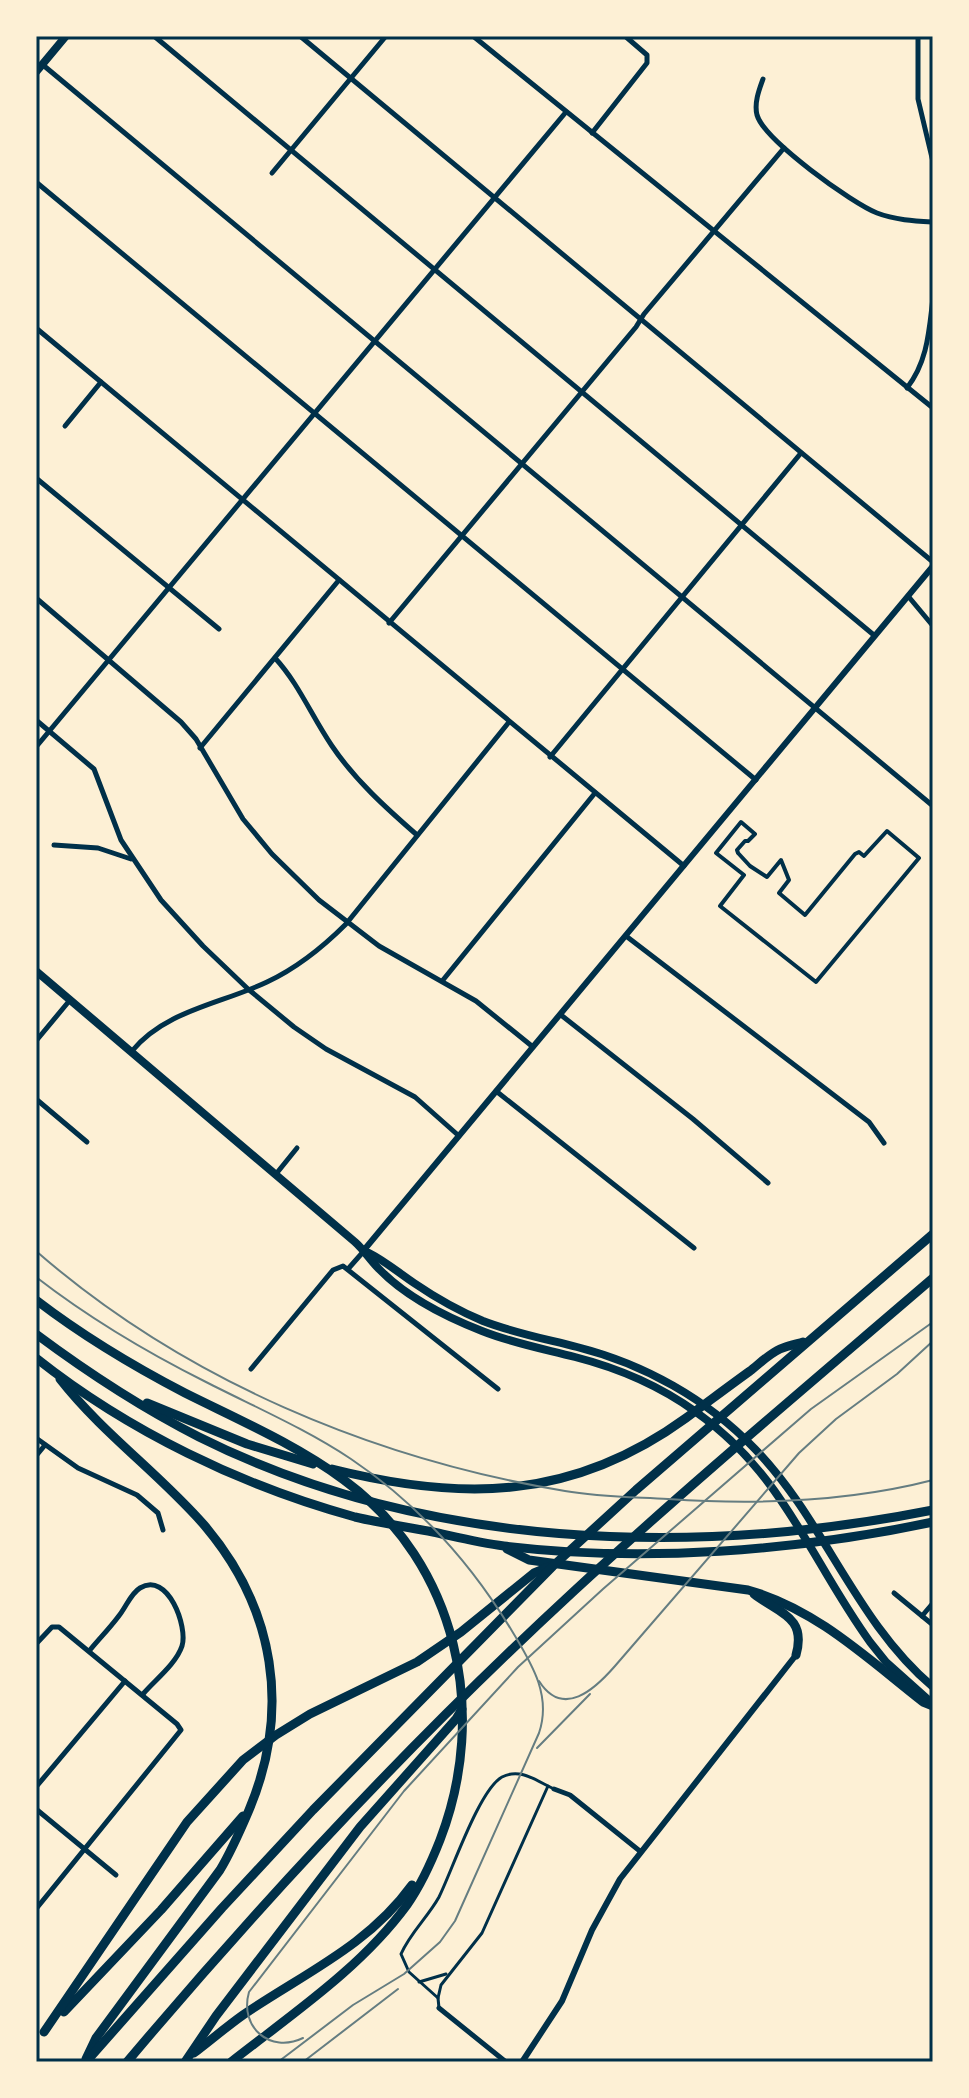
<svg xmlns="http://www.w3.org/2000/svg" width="969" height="2098" viewBox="0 0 969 2098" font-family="Overpass,sans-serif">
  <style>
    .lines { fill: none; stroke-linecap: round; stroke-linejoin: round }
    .service { stroke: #003049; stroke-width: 3 }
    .pedestrian { stroke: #003049; stroke-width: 4 }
    .minor { stroke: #003049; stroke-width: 5 }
    .tertiary { stroke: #003049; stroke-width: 6 }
    .primary { stroke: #003049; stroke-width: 8 }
    .motorway { stroke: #003049; stroke-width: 9 }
    .tram { stroke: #657d81; stroke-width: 2 }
    .rail { stroke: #657d81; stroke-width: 2 }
    .neatline { fill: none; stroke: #003049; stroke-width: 3 }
  </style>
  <rect width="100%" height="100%" fill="#fdf0d5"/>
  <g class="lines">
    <g class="service">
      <polyline points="419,1982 446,1974"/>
      <path d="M 438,1998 L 409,1972 L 401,1954 C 410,1933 428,1917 439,1897 C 452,1871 479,1790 502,1777 C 521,1767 538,1782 554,1789"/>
      <polyline points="439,2008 438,1998 441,1985 482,1933 548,1786"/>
    </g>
    <polygon class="pedestrian" points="741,822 755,834 748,841 745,841 737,850 738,853 750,866 767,877 781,860 789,880 779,893 805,915 855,854 859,852 864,856 887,831 919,858 816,982 720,906 744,875 716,853"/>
    <g class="minor">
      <polyline points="154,36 875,636"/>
      <polyline points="300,36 933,562"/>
      <polyline points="473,36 933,408"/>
      <polyline points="918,36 918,99 933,162"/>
      <polyline points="43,65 933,806"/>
      <path d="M 763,79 C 759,90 754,103 757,115 C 764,140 853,204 877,213 C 895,220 915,221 933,222"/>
      <polyline points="592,133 647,63 647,55 625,36"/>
      <polyline points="272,173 386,36"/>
      <polyline points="36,182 756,780"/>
      <polyline points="36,328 684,866"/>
      <path d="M 907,388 C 928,361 929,330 933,298"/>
      <polyline points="65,426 101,382"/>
      <polyline points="36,478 219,629"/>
      <polyline points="908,596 933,626"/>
      <polyline points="36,598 181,722 196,739 243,819 272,854 319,900 379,946 476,1001 533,1047"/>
      <polyline points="389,623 636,327 644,314 784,148"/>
      <path d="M 275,658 C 299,684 312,717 332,746 C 355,780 386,808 417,835"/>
      <polyline points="36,720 94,769 121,840 161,900 203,946 248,989 294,1027 326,1049 415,1097 459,1136"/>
      <polyline points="36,747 566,112"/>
      <polyline points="200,748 339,580"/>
      <polyline points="550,757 801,453"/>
      <polyline points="54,845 98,848 131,859"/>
      <polyline points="626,936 869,1122 884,1143"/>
      <polyline points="443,980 595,793"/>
      <polyline points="561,1015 693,1119 768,1183"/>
      <polyline points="36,1041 70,1000"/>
      <path d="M 132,1051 C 166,1010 221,1004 267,982 C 297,968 323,947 346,924 L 509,722"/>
      <polyline points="496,1091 694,1248"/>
      <polyline points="36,1099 87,1142"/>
      <polyline points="276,1174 297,1148"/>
      <polyline points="348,1269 363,1252"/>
      <polyline points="251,1369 333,1270 343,1266 498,1389"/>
      <polyline points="36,1438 78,1468 137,1495 158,1513 163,1530"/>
      <polyline points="36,1456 45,1445"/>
      <polyline points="894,1593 933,1625"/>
      <polyline points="922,1616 933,1603"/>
      <polyline points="36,1644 52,1627 59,1627 177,1724 181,1730 36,1909"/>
      <path d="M 90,1650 C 99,1639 109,1629 118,1617 C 126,1608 130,1594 140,1588 C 168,1571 188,1627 182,1646 C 176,1664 155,1680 143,1694"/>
      <polyline points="36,1787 125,1681"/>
      <polyline points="554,1789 570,1795 641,1852"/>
      <polyline points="36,1809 116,1875"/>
      <polyline points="439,2008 506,2062"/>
    </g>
    <g class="tertiary">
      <polyline points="364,1250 933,566"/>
      <polyline points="522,2062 562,2001 592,1930 620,1879 796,1655"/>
    </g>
    <g class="primary">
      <polyline points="36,72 66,36"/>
      <path d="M 36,971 L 355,1242 C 364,1250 370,1260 379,1269 C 406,1297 446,1317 482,1331 C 512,1343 544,1349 575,1357 C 618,1368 660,1386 696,1412 C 784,1474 810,1559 870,1642 L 886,1662 L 933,1704"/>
      <path d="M 369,1253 C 385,1261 399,1273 414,1283 C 436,1298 459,1311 483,1321 C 514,1333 546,1339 577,1347 C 644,1364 707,1399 755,1449 C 825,1521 855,1621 933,1687"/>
    </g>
    <g class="motorway">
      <path d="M 36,1300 C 83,1336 133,1366 185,1393 C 239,1420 295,1444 344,1480 C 458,1564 489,1713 440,1840 C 431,1863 421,1885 407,1905 C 361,1968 292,2014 231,2062"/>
      <path d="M 36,1334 C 87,1372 142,1408 199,1437 C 423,1549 691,1558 933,1510"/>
      <path d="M 36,1358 C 128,1431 242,1486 355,1517 C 380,1523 407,1527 433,1532 C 456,1537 480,1543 504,1546 C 643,1563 796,1551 933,1522"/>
      <path d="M 60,1379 C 103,1434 160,1474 205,1526 C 275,1609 291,1710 249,1810 C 240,1831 232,1850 220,1870 L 96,2038 L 86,2059"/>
      <polyline points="147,1403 247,1444 313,1464"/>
      <path d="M 332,1469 C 463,1502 573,1500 686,1418 C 708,1402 729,1386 750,1371 C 759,1364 769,1354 780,1349 C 787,1346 796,1344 803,1342"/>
      <path d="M 507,1549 L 529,1560 L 748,1590 C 816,1609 868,1659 923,1702 L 933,1706"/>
      <path d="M 754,1594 C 778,1613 807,1616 796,1655"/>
      <polyline points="64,2012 161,1910 243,1816"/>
      <polyline points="44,2032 187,1822 243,1760 276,1735 310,1714 417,1662 461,1632 534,1573 551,1566"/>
      <path d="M 194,2053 C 210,2041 226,2027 243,2015 C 303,1974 368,1946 412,1885"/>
      <polyline points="86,2062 222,1908 313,1810 553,1566 636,1490 933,1234"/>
      <path d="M 127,2062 C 266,1897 415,1738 573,1592 C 690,1484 812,1382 933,1278"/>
      <polyline points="185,2062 216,2016 360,1827 456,1719 462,1709"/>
    </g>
    <g class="tram">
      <path d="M 36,1277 C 89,1318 146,1352 206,1382 C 255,1407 306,1429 351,1459 C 418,1504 471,1563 512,1631 C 531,1663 552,1695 539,1733 L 455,1921 L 440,1942 L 404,1974 L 353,2005 L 278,2062"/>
      <path d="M 539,1681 C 563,1719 595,1689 615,1666 L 799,1453 L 836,1419 L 897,1374 L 933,1341"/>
      <polyline points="537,1748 590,1694"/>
      <path d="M 303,2038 C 270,2054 239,2027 249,1992 L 404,1791 L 518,1667 L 603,1589 L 811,1409 L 933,1322"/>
      <polyline points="303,2062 398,1989"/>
    </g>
    <path class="rail" d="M 36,1251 C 184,1380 373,1459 565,1491 C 599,1497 634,1497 668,1499 C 756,1505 848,1502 933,1480"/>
  </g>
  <rect width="969" height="2098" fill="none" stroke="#fdf0d5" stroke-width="76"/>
  <rect x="38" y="38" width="893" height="2022" class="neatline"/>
</svg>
